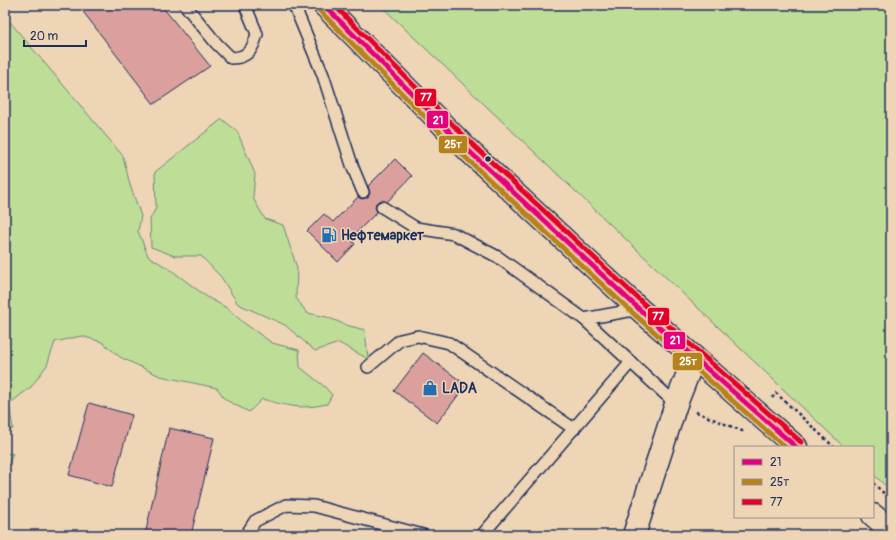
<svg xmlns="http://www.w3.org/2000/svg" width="896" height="540" viewBox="0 0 896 540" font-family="Pangolin,sans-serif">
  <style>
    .green { fill: #bedd96; stroke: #6c867a }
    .building { fill: #dba09e; stroke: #1b2f5e }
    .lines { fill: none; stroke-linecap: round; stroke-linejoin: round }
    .lane-casing { stroke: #1b2f5e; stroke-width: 14 }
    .street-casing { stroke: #1b2f5e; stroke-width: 25 }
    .highway-casing { stroke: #1b2f5e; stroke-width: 25 }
    .path { stroke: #1b2f5e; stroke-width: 2.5; stroke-dasharray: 3 3; stroke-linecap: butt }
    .lane { stroke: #eed5b5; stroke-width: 11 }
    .street { stroke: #eed5b5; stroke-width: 22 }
    .highway { stroke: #eed5b5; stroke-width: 22 }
    .bus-1-casing { stroke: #eed5b5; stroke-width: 8 }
    .bus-2-casing { stroke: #eed5b5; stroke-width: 8 }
    .bus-3-casing { stroke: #eed5b5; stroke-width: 8 }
    .bus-1 { stroke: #e5007d; stroke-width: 5 }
    .bus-2 { stroke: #b5821c; stroke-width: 5 }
    .bus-3 { stroke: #e4002b; stroke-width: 5 }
    .bus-dot { fill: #1b2f5e; stroke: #eed5b5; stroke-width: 1.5 }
    .labels { text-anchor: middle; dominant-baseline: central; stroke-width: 3; stroke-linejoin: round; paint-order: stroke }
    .poi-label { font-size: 14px; font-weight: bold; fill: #1b2f5e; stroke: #eed5b5; text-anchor: start }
    .line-badge { stroke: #eed5b5; stroke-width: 1.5 }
    .badge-label { font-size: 11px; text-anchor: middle; font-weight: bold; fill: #fff }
  </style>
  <rect width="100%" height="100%" fill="#eed5b5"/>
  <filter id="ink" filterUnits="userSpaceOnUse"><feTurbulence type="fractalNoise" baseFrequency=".025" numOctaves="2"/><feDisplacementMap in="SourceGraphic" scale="8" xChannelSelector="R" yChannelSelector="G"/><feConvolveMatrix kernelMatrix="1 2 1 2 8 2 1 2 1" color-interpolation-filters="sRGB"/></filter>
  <g filter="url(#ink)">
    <g class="green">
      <polygon points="380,5 891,5 891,491 873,474 873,447 844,447"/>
      <path d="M 5,16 L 123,156 L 130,185 L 141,216 L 138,231 L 148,256 L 171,270 L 207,297 L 227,308 L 244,323 L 272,343 L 299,350 L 300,367 L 325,387 L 332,395 L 327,404 C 300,410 288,406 262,399 L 249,412 L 226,400 L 217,388 L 160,376 L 120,357 L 102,342 L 81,336 L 55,342 L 47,365 L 31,387 L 9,404 L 13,429 L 5,432 Z"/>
      <polygon points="222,119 237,131 255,174 253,198 265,219 283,225 297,268 296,298 307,313 327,317 346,325 365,330 368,359 339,343 315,351 285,325 238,304 221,277 201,256 175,256 151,247 150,219 156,208 155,172"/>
      <polygon points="5,453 13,454 5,470"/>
    </g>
    <g class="building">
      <polygon points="78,5 161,5 210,66 154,104"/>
      <polygon points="395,159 412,176 387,202 382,200 376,203 375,207 377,212 350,239 355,244 338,262 307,231 324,214 333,222 358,197 362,199 368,197 370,193 368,186"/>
      <polygon points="423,353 466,385 437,423 394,391"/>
      <polygon points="89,403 132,415 112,487 69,475"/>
      <polygon points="169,428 214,438 191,535 145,535"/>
    </g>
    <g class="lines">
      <g class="lane-casing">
        <g id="lane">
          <path d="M 185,5 L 216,43 L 231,58 C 248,58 253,49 257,34 L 245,5"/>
          <polyline points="294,5 323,75 353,168 363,192"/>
          <polyline points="382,207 416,228 454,234 498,257 584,319 639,309"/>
          <polyline points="584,319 676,404"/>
          <polyline points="368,367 400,340 418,336 449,343 574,429"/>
          <polyline points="246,535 255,521 286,505 314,506 423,535"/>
          <polyline points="482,535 631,362"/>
        </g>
      </g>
      <g class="street-casing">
        <polyline id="street" points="634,535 676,404 694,358"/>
      </g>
      <g class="highway-casing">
        <g id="highway">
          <polyline points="324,5 469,151 639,309 796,447"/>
          <polyline points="873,515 891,531"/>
        </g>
      </g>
      <g class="path">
        <polyline points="772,398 776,393 834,447"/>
        <polyline points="696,412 742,431 744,429"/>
        <polyline points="873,483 890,499"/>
      </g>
      <use href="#lane" class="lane"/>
      <use href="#street" class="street"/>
      <use href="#highway" class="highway"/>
      <g class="bus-1-casing">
        <polyline id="bus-1" points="324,5 469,151 639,309 796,447"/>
      </g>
      <g class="bus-2-casing">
        <polyline id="bus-2" points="319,10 464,156 634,314 785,447"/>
      </g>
      <g class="bus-3-casing">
        <polyline id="bus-3" points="334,5 474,146 644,304 801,442"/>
      </g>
      <use href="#bus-1" class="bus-1"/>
      <use href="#bus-2" class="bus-2"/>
      <use href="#bus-3" class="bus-3"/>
    </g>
  </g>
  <defs>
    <g id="fuel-bare" transform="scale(1.2)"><path d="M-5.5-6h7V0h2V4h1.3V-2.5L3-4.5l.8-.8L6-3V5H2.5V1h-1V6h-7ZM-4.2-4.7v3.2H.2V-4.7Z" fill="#1f6fb2" stroke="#eed5b5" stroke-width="2.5" paint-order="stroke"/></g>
    <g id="shop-bare" transform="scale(1.2)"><path d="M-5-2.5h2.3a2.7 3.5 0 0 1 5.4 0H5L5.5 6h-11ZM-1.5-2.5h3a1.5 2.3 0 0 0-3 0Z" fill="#1f6fb2" stroke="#eed5b5" stroke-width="2.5" paint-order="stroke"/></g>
  </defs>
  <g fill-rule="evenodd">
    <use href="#fuel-bare" x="329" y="235"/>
    <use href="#shop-bare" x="430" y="388"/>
  </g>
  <circle class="bus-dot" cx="488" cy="159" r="3.5"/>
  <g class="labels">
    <g class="poi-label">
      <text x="341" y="235">Нефтемаркет</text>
      <text x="442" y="388">LADA</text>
    </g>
  </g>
  <g class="line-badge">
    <rect x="414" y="88" width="23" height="19" rx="4" fill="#e4002b"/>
    <rect x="426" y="110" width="23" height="19" rx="4" fill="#e5007d"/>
    <rect x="438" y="135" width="30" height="19" rx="4" fill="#b5821c"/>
    <rect x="647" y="307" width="23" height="19" rx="4" fill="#e4002b"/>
    <rect x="663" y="331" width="23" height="19" rx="4" fill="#e5007d"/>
    <rect x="672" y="352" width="31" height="19" rx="4" fill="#b5821c"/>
  </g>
  <g class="badge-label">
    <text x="426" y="101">77</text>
    <text x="438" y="124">21</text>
    <text x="453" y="148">25т</text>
    <text x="658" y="320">77</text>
    <text x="675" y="344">21</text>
    <text x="688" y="365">25т</text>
  </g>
  <rect width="896" height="540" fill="none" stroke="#eed5b5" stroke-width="20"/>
  <rect x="10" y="10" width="876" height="520" fill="none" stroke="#1b2f5e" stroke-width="1.5" filter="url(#ink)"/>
  <rect x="734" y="446" width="140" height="72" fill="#eed5b5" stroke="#9a9392"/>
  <rect x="742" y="459" width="20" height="6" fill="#e5007d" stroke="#9a9392"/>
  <text x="770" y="466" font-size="12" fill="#1b2f5e">21</text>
  <rect x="742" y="479" width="20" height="6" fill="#b5821c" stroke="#9a9392"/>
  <text x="770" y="486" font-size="12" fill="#1b2f5e">25т</text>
  <rect x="742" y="499" width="20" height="6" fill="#e4002b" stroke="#9a9392"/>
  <text x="770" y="506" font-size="12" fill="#1b2f5e">77</text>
  <path d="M24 40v6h62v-6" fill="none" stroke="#1b2f5e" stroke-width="2"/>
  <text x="30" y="40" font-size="12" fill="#1b2f5e" stroke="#eed5b5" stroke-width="3" paint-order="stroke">20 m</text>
</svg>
